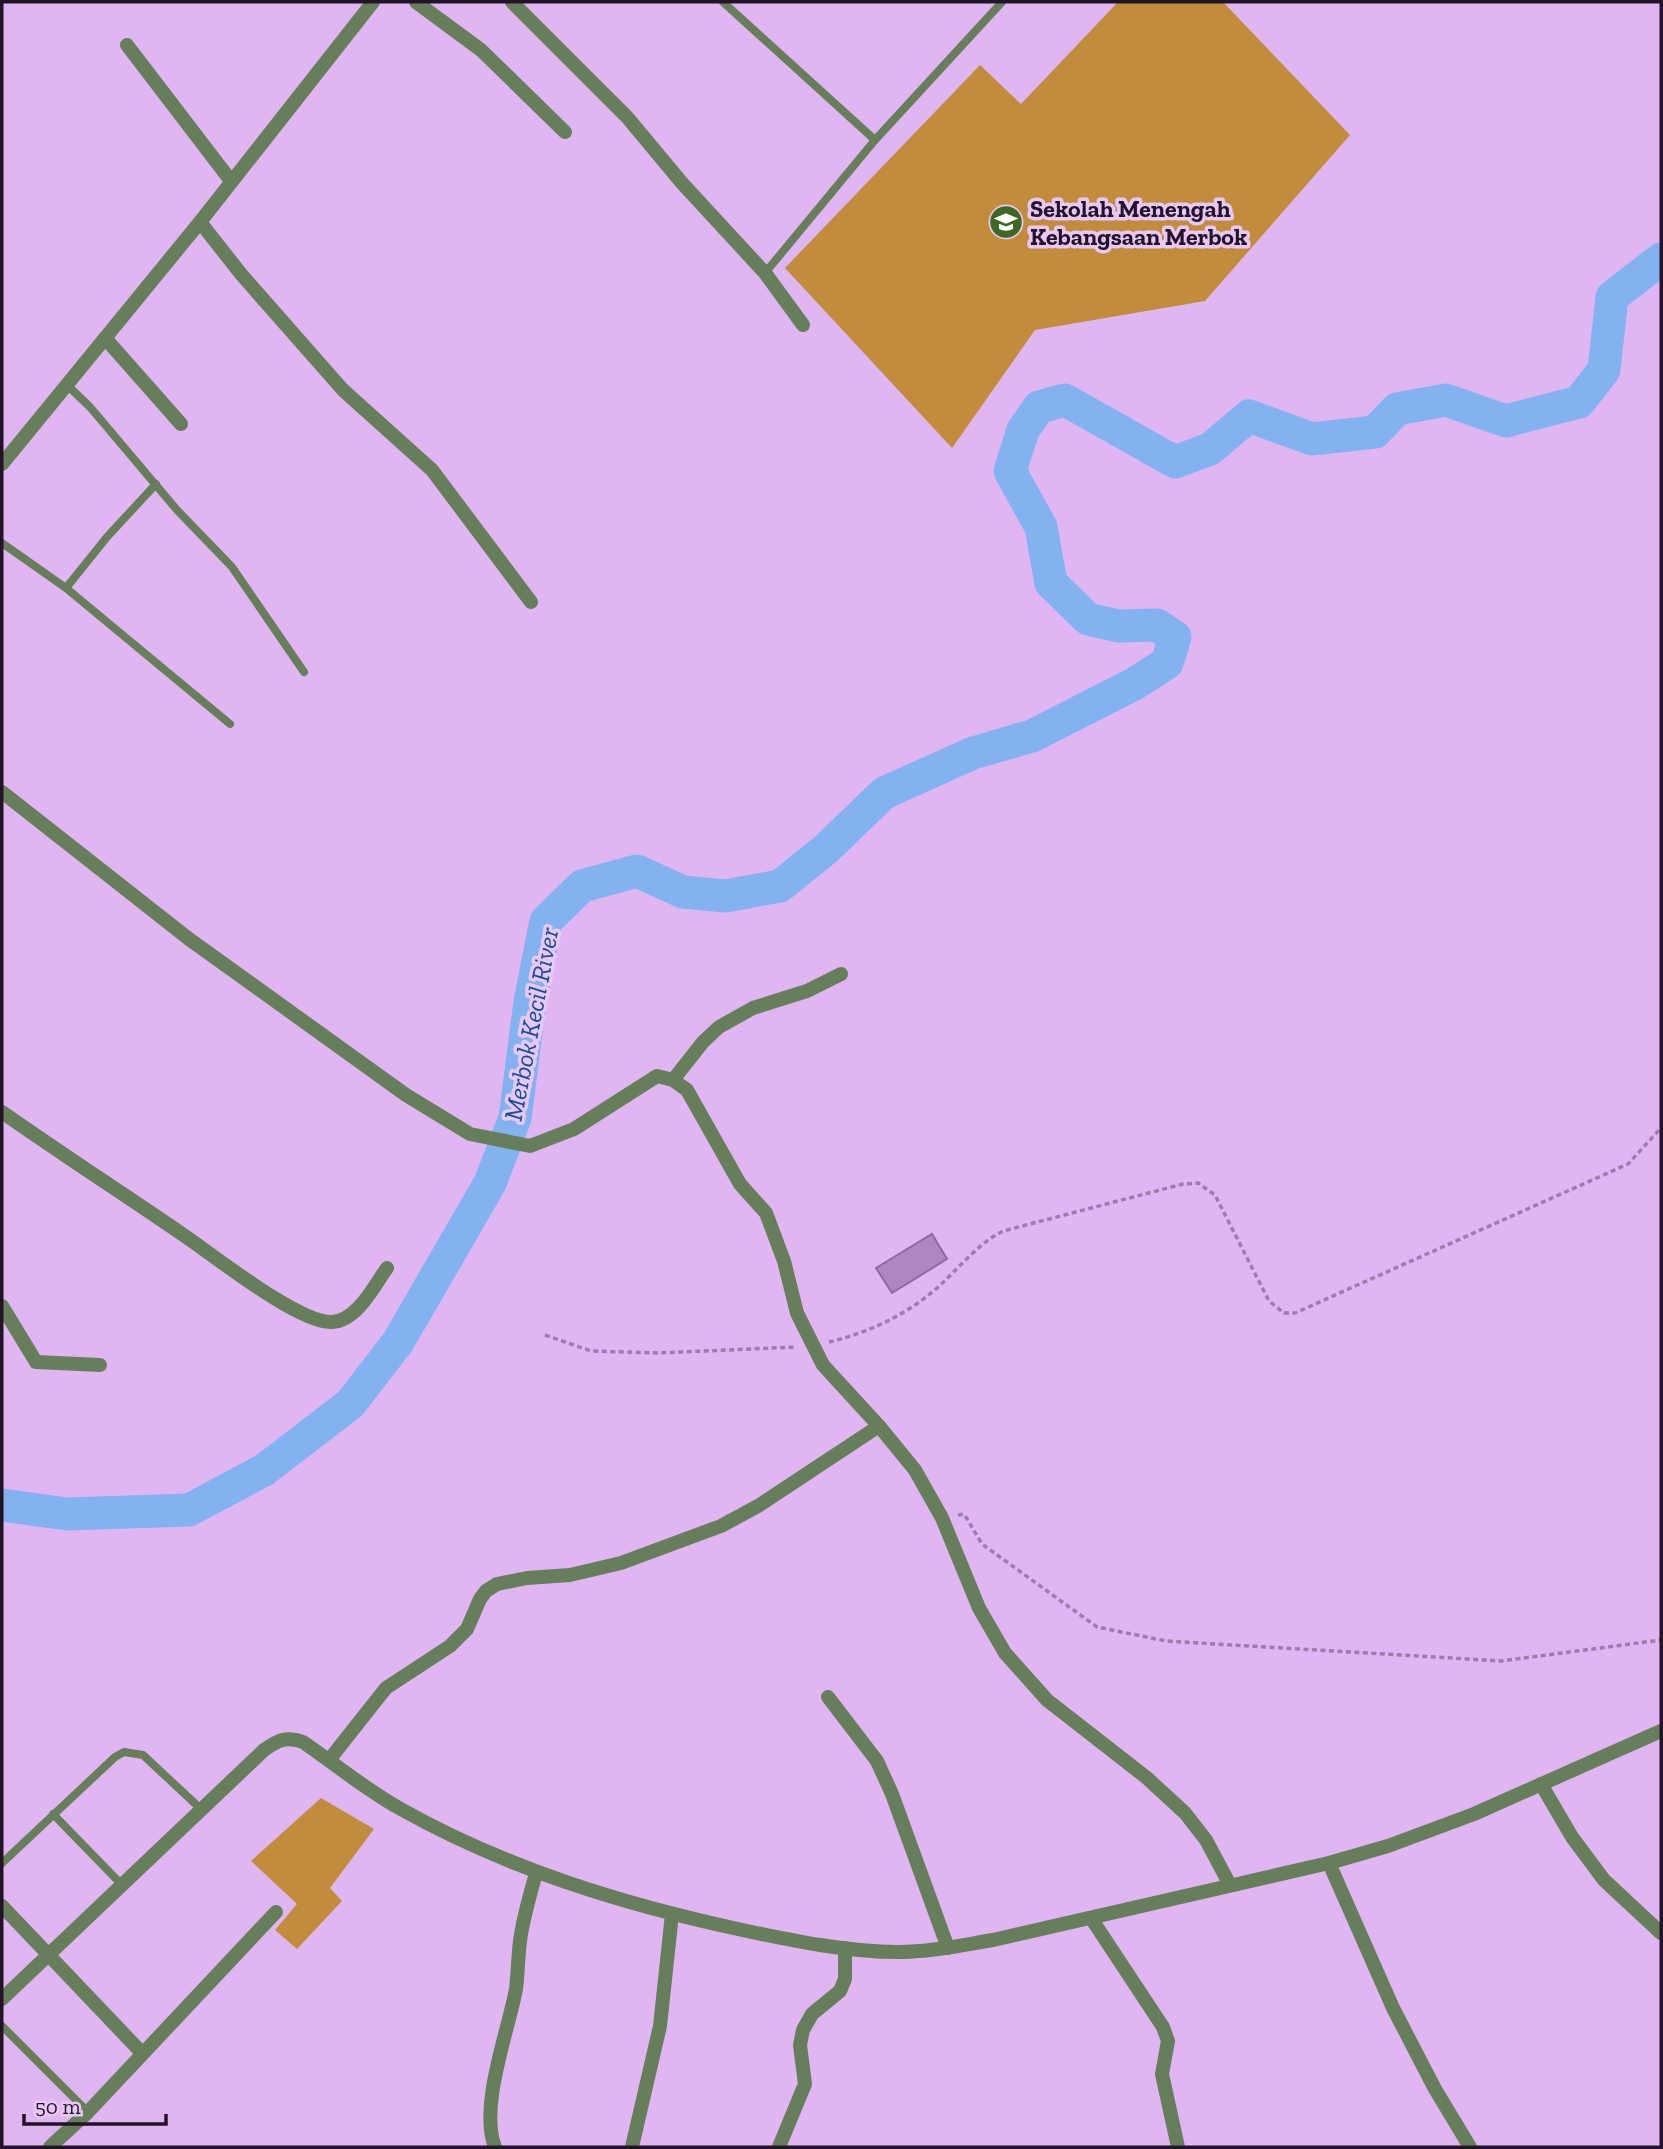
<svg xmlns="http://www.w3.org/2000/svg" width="1663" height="2149" viewBox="0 0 1663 2149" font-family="'Zilla Slab',serif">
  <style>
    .green { fill: #c18c3b }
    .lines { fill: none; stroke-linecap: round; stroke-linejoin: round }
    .river { stroke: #82b2f0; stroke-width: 33 }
    .building { fill: #ae87c0; stroke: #8f699f; stroke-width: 2 }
    .path { stroke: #9d7dab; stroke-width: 3.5; stroke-dasharray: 5 3.5; stroke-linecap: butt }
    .service { stroke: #677e5b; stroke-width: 8 }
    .minor { stroke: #677e5b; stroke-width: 14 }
    .tertiary { stroke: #677e5b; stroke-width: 14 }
    .labels { text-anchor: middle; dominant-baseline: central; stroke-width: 7; stroke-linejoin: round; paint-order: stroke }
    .poi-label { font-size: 24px; font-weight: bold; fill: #221328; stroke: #e8c7f7; text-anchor: start }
    .water-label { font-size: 26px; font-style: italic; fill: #124e92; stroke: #e8c7f7 }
  </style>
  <rect width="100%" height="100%" fill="#dfb6f2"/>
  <g class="green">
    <polygon points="1118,2 1223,2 1350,135 1205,301 1035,330 952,448 785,268 980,65 1021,104"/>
    <polygon points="321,1798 374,1829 330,1888 342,1901 297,1949 275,1930 297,1904 251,1861"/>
  </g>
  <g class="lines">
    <polyline class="river" points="2,1505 67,1514 189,1510 264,1470 350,1404 398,1342 490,1183 515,1118 530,1002 546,921 582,886 637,871 683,892 725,896 780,886 826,849 884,793 973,753 1032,736 1134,684 1167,663 1175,637 1157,625 1118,626 1088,619 1051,583 1041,527 1010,471 1023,430 1039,407 1065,400 1175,462 1210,449 1249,416 1312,439 1375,432 1397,409 1446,400 1506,421 1579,402 1604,370 1612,297 1661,259"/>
  </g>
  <polygon class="building" points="932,1234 947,1259 892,1293 876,1268"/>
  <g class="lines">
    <g class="path">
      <polyline points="545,1335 591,1351 657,1353 797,1347"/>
      <path d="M 829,1342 C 863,1334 898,1319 926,1297 C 953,1277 973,1246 1003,1231 L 1183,1184 L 1198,1183 L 1215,1195 L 1269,1301 L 1284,1313 L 1295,1313 L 1628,1164 L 1661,1128"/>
      <polyline points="958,1515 964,1514 982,1544 1097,1627 1166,1641 1501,1661 1661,1640"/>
    </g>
    <g class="service">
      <polyline points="723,2 875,140"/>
      <polyline points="765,273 875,140 1002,2"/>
      <polyline points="67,385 90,407 177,510 232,567 304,672"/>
      <polyline points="2,543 66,588 107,537 156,484"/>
      <polyline points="66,588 230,724"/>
      <polyline points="53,1814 123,1886"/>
      <polyline points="2,1863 115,1757 124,1752 143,1755 202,1810"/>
      <polyline points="2,2026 88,2112"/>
    </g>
    <g class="minor">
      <polyline points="416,2 481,50 565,132"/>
      <polyline points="512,2 627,117 682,183 765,273 803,325"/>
      <polyline points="127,45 231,181"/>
      <polyline points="200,222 241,274 343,390 432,470 531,602"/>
      <polyline points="105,338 181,424"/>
      <polyline points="2,792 189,939 406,1095 470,1134 530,1146 574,1129 657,1076 673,1080 687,1090 740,1184 766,1213 784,1261 797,1313 823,1365 879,1426 915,1470 942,1518 979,1608 1005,1653 1047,1700 1147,1778 1185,1813 1206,1840 1230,1885"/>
      <polyline points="673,1080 703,1042 719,1027 753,1008 807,991 841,974"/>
      <path d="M 2,1112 C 62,1154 122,1193 182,1234 C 212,1254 299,1324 332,1322 C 357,1321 374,1286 387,1268"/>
      <polyline points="2,1306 36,1362 100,1365"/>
      <polyline points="828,1697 877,1761 892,1794 948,1948"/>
      <polyline points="329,1760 386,1688 450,1646 467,1629 480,1599 486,1591 497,1584 527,1578 570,1575 621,1563 721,1526 758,1506 879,1426"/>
      <polyline points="1329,1863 1393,2008 1435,2089 1470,2147"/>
      <polyline points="2,1906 142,2053"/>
      <polyline points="1091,1918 1163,2027 1168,2041 1162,2074 1178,2147"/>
      <polyline points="50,2147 88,2112 276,1912"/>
      <path d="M 495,2147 C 479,2107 508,2032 516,1989 C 518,1973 518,1957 520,1941 C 523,1918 530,1895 536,1873"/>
      <polyline points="632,2147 660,2026 672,1914"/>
      <polyline points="779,2147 805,2084 800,2045 803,2030 812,2014 840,1991 845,1979 845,1948"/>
    </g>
    <g class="tertiary">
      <polyline points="2,464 200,222 373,2"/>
      <polyline points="1541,1784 1572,1837 1604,1880 1661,1933"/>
      <path d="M 2,1999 L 264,1750 C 278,1740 286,1736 303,1742 C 335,1764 365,1789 399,1808 C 507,1869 625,1905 747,1931 C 795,1941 848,1952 898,1952 C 930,1952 962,1945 993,1940 L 1329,1863 L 1388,1846 L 1474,1814 L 1661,1731"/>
    </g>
  </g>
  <defs>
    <g id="school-disc" transform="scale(1.75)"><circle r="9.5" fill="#3e6824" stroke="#e8c7f7"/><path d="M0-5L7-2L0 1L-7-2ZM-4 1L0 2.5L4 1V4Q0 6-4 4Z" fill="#fff"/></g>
  </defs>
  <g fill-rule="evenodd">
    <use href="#school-disc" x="1006" y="222"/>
  </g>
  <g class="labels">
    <g class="poi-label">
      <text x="1030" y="208">Sekolah Menengah<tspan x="1030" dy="28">Kebangsaan Merbok</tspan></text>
    </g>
    <g class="water-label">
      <text transform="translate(531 1024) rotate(-79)">Merbok Kecil River</text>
    </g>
  </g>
  <rect width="1663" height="2149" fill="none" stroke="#221328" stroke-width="7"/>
  <path d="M24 2114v10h142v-10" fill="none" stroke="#221328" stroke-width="3.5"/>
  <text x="35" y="2114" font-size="21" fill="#221328" stroke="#e8c7f7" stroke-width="5" paint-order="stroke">50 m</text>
</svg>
